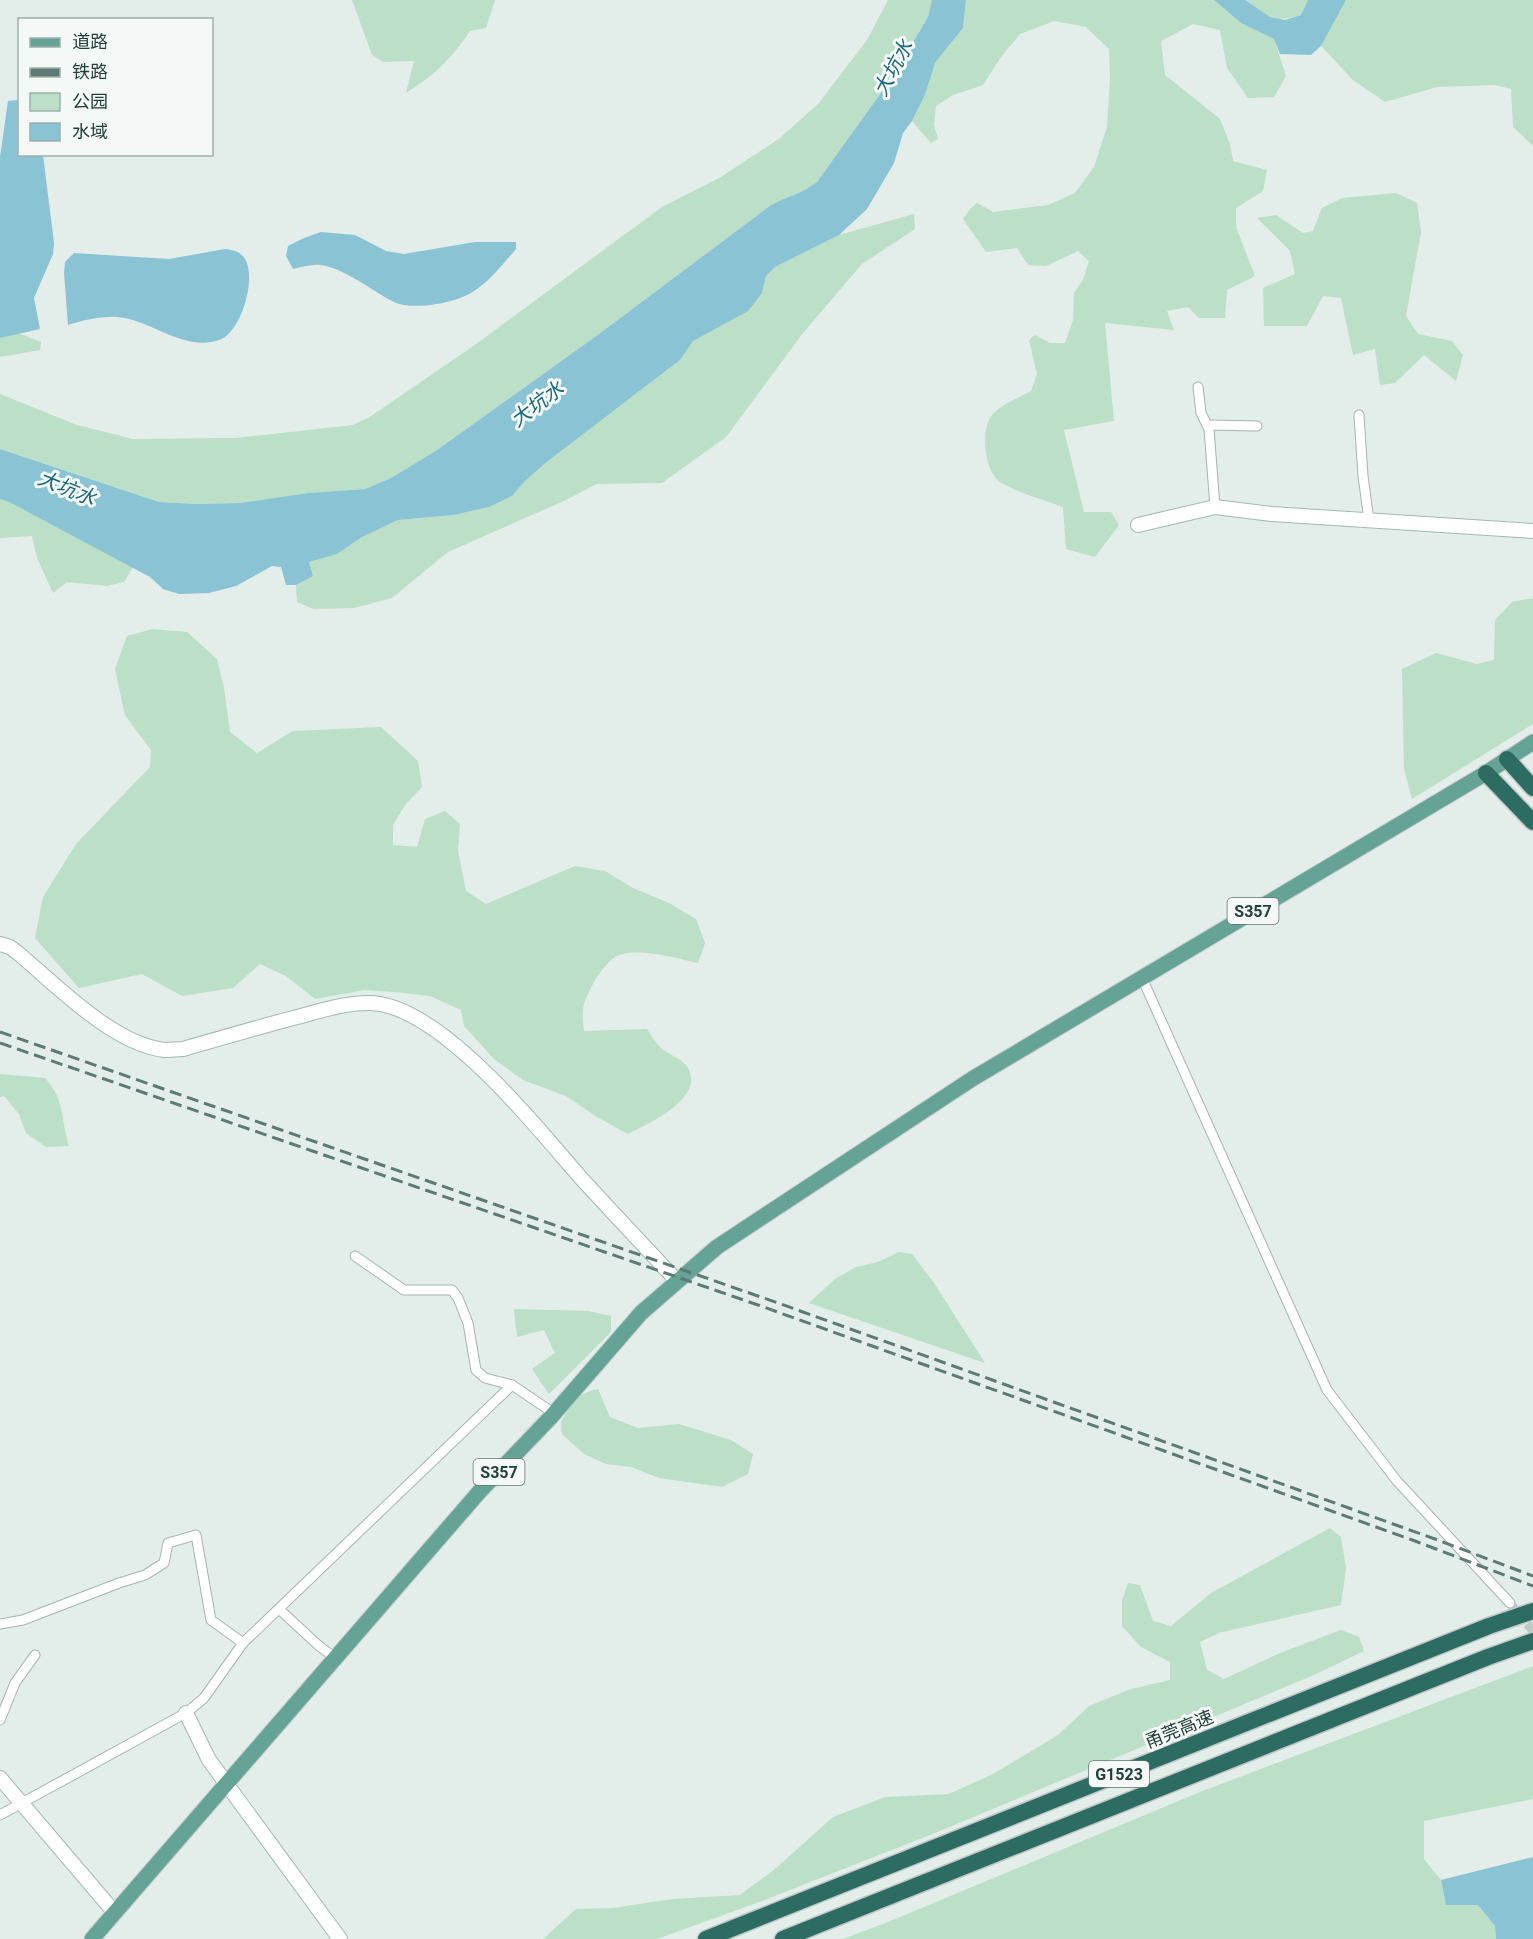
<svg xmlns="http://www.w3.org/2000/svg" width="1533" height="1939" viewBox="0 0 1533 1939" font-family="Roboto,'Noto Sans SC',sans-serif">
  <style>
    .green { fill: #bbdfc7 }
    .water { fill: #8ac3d3 }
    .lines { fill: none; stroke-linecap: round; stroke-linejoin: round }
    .street-tunnel { stroke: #bccac6; stroke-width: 9; stroke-dasharray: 9 4.5; stroke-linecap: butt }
    .street-casing { stroke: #a5b5b1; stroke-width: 11 }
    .secondary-casing { stroke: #a1b9b2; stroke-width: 16 }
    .primary-casing { stroke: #c1c9c8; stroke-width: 17 }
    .highway-casing { stroke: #c1c9c8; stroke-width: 19 }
    .street { stroke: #fff; stroke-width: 9 }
    .secondary { stroke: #fff; stroke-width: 14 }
    .primary { stroke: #66a397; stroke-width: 15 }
    .highway { stroke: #2d6c63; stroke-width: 16 }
    .rail { stroke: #5d7a74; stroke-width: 3; stroke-dasharray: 12 6; stroke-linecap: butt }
    .labels { text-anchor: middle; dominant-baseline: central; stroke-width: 6; stroke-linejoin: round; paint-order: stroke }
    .shield { fill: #f4f9f7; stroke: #617772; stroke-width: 1.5 }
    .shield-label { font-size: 16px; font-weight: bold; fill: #223f39 }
    .street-label { font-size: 18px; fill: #223f39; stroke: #f4f9f7 }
    .water-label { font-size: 20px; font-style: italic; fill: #1b667c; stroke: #f4f9f7 }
  </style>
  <rect width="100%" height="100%" fill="#e3ede9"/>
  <g class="green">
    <path d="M 352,0 L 495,0 L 486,28 L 470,31 C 450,60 436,74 406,93 L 414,61 L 383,62 L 372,55 Z"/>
    <path d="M 888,0 L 932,0 L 928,17 L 893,76 L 817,182 C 801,194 788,196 771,205 L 599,334 L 437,450 L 391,478 L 365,489 L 308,493 L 240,503 L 197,504 L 159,502 L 0,449 L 0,394 L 77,425 L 133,439 L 235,438 L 353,425 L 368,418 L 472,347 L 662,207 L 721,177 L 780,138 L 819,103 L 867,40 Z"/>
    <path d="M 966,0 L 1214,0 L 1241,23 L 1274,39 L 1286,76 L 1274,97 L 1248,98 L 1227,68 L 1220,30 L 1193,24 L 1161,41 L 1165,75 L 1220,119 L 1230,144 L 1233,161 L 1267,170 L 1263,191 L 1236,208 L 1236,227 L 1255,276 L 1227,290 L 1225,318 L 1199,318 L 1188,307 L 1167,311 L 1174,330 L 1105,323 L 1114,421 L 1064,430 L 1084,512 L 1111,512 L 1119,525 L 1095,557 L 1066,549 L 1063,507 C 1043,499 1020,494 1002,483 C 984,474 980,430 992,415 C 1001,404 1019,398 1031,391 L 1037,374 L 1029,340 L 1035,335 L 1050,343 L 1065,343 L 1073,320 L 1074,293 L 1083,280 L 1089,261 L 1078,251 L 1046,266 L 1028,265 L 1017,248 L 986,252 L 963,219 L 971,208 L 977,203 L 993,212 L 1048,205 L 1075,193 L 1094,167 L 1107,127 L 1110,80 L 1109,49 L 1086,27 L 1054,21 L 1020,34 L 1001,57 L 983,85 L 953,95 L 936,106 L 934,125 L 938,139 L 931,143 L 912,121 L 925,95 L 935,63 L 963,28 Z"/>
    <path d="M 1245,0 L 1308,0 L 1301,15 C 1273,24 1267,16 1245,0 Z"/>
    <polygon points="1346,0 1533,0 1533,146 1513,127 1511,89 1495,85 1437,87 1385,102 1353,80 1321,46"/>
    <polygon points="1396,193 1417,203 1421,232 1406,316 1418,334 1452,341 1463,355 1456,381 1424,355 1395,383 1380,385 1375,349 1353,355 1341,298 1323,296 1307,326 1264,326 1263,288 1295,274 1290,251 1257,218 1276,215 1303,233 1313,231 1322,208 1342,198"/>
    <polygon points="914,214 915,229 862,264 803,333 726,437 662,483 597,484 566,500 448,552 392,598 354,608 314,609 297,602 296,585 313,576 309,562 337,554 362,537 398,520 454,515 489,507 512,496 525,481 548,461 680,360 693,341 762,293 766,276 775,267 839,235"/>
    <polygon points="18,333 41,342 40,350 0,357 0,338"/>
    <polygon points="0,499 11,503 133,567 124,582 107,586 67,582 53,593 37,558 32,536 0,538"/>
    <polygon points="1533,598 1533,724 1412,799 1404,769 1402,669 1436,653 1477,664 1494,660 1495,620 1512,602"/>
    <path d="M 153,629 L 187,632 L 217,659 L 224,688 L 230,732 L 257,753 L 293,731 L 381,727 L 418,761 L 422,787 L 405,805 L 393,825 L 393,845 L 417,847 L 425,819 L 445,811 L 460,824 L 458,851 L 466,891 L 486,904 L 575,866 L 605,871 L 633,888 L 669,903 L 696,919 L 705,943 L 698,963 C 677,958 634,946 615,957 C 609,960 597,976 594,982 C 583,1003 581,1007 584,1031 L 647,1029 C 651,1035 656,1043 661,1048 C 669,1055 683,1059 688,1068 C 705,1099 649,1123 628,1134 L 597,1117 L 566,1096 L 523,1080 L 494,1059 L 464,1026 L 461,1010 L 430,996 L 394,992 L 365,990 L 315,999 L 286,976 L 260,964 L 233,988 L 182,996 L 142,974 L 79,988 L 35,938 L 43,897 L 76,844 L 150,767 L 151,750 L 125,715 L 115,669 L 127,636 Z"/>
    <path d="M 0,1074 L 45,1078 C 66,1101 60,1118 69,1146 L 46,1147 L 26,1133 L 19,1114 L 4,1096 L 0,1097 Z"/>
    <polygon points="899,1252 912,1254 934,1283 985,1363 809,1303 835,1279 856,1267 878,1262"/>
    <polygon points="514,1309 588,1311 611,1316 611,1332 549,1394 532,1369 555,1353 544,1330 517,1337"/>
    <path d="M 598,1389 L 610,1417 L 638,1428 L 679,1424 L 731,1440 L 753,1454 L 748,1474 L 722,1487 L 659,1478 L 631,1467 L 606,1464 L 584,1454 L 562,1434 L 561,1422 C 572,1404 575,1394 598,1389 Z"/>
    <polygon points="1330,1528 1341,1537 1346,1568 1341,1605 1219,1633 1200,1642 1207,1670 1224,1679 1280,1653 1341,1630 1359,1637 1364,1651 1314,1675 935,1833 762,1901 657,1939 543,1939 576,1909 613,1908 673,1899 740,1895 775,1869 833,1817 885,1797 949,1794 993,1774 1058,1735 1089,1706 1131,1689 1170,1680 1170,1662 1141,1647 1122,1626 1122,1601 1128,1583 1140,1585 1153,1621 1171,1626 1211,1593"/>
    <polygon points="1533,1666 1533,1799 1424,1821 1424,1859 1441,1880 1446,1905 1478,1905 1495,1926 1496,1939 843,1939 888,1922 1200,1792"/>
  </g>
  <g class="water">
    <path d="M 932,0 L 966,0 L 963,28 L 935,63 L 925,95 L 912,121 L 903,133 L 894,163 L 867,209 L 839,235 L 775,267 L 766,276 L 762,293 L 748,311 L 693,341 L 680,360 L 548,461 L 525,481 L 512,496 L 489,507 L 454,515 L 398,520 L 362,537 L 337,554 L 309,562 L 313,576 L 296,585 L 286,585 L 281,567 L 272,566 L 236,586 L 209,593 L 179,594 L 163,589 L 150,577 L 11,503 L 0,499 L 0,449 L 159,502 L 197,504 L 240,503 L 308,493 L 365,489 L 391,478 L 437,450 L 599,334 L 771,205 C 788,196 801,194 817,182 L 893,76 L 928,17 Z"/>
    <polygon points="1214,0 1245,0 1270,17 1285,20 1301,15 1308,0 1346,0 1321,46 1311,55 1280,54 1274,39 1241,23"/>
    <polygon points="19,100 20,154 43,155 54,243 53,254 34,298 40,329 0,338 0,157 8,101"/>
    <path d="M 321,232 L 355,235 L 386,251 L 404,254 L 475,242 L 516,242 L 516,249 C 504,263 490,281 474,291 C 457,303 413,311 394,302 C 372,291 345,268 320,265 C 312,264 302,267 293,269 L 286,256 L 288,246 L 304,238 Z"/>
    <path d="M 225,249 C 233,250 240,251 245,259 C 257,278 241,333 219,340 C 184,352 151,320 118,317 C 100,316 85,320 68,325 L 64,273 L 65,262 L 74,253 L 169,259 Z"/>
    <polygon points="1533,1857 1533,1939 1496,1939 1495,1926 1478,1905 1446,1905 1441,1880"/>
  </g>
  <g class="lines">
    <polyline class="street-tunnel" points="1510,1603 1533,1631"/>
    <g class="street-casing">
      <g id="street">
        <polyline points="1198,387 1201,413 1209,429 1215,507"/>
        <polyline points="1359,415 1363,476 1369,520"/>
        <polyline points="1208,425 1257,426"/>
        <polyline points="1142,978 1327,1390 1397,1481 1510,1603"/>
        <polyline points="355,1256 404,1290 452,1290 458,1298 468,1323 476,1370 485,1378 512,1385 555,1414"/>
        <polyline points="279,1609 318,1645 335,1658"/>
        <polyline points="0,1624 23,1620 119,1583 145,1575 164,1563 168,1543 196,1535 211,1620 243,1643"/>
        <polyline points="0,1720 15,1683 35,1655"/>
        <polyline points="0,1815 186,1713 204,1698 243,1643 512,1385"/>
      </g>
    </g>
    <g class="secondary-casing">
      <g id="secondary">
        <polyline points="1138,525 1215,507 1272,514 1533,531"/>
        <path d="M 0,944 L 10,947 L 18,953 C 56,985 114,1045 165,1050 C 171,1050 177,1049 183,1049 C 221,1038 259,1027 297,1017 C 320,1011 344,1003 368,1003 C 438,1002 537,1128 581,1178 C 613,1213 645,1247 677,1281"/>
        <polyline points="186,1713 209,1760 340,1939"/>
        <polyline points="0,1778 115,1913"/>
      </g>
    </g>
    <g class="primary-casing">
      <polyline id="primary" points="92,1939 480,1491 551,1417 641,1313 717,1247 972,1079 1486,773 1533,742"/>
    </g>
    <g class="highway-casing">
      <g id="highway">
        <polyline points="1507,759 1533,788"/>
        <polyline points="1486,773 1533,822"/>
        <polyline points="706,1939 1489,1626 1533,1611"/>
        <polyline points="783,1939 1488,1657 1533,1641"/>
      </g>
    </g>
    <use href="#street" class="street"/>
    <use href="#secondary" class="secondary"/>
    <use href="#primary" class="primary"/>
    <use href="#highway" class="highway"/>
    <g class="rail">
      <polyline points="0,1032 778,1303 1435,1539 1533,1576"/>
      <polyline points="0,1043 758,1305 1415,1541 1533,1586"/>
    </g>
  </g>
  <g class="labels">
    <g class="shield">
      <rect x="1227.5" y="898" width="51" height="26" rx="4.5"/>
      <rect x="473.5" y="1459" width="51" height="26" rx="4.5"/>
      <rect x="1089" y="1761" width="60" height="26" rx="4.5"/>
    </g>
    <g class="shield-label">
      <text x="1253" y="911">S357</text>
      <text x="499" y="1472">S357</text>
      <text x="1119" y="1774">G1523</text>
    </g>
    <g class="street-label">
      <text transform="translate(1179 1729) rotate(-22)">甬莞高速</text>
    </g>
    <g class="water-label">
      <text transform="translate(893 68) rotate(-62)">大坑水</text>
      <text transform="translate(537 404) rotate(-37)">大坑水</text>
      <text transform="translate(67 488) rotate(22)">大坑水</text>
    </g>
  </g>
  <rect x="18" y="18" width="195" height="138" fill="#f4f9f7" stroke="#a0afab" stroke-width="1.5"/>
  <rect x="30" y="38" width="30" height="9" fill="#66a397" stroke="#a0afab" stroke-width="1.5"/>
  <text x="72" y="48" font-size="18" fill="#223f39">道路</text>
  <rect x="30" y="68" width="30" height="9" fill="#5d7a74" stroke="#a0afab" stroke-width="1.5"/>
  <text x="72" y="78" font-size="18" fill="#223f39">铁路</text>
  <rect x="30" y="93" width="30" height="18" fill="#bbdfc7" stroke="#a0afab" stroke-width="1.5"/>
  <text x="72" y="108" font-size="18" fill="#223f39">公园</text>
  <rect x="30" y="123" width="30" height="18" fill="#8ac3d3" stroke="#a0afab" stroke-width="1.5"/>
  <text x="72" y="138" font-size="18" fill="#223f39">水域</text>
</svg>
